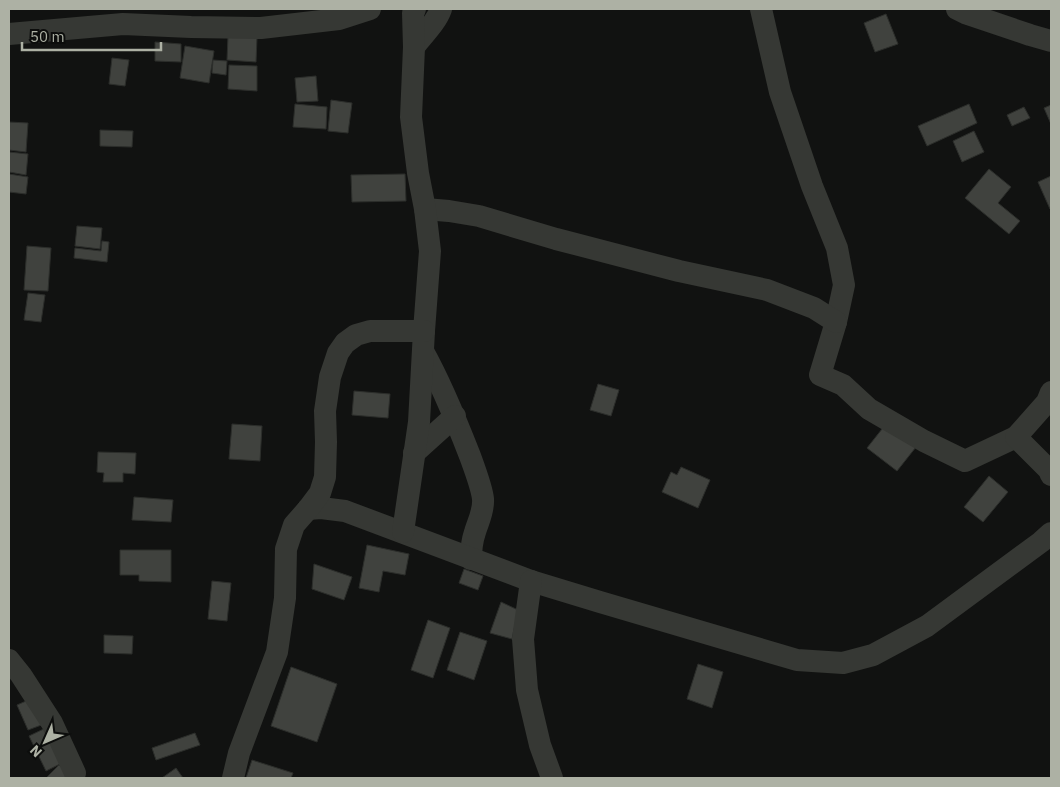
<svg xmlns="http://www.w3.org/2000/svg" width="1060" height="787" viewBox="0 0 1060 787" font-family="'IBM Plex Sans',sans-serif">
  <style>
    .building { fill: #40423e; stroke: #2c2e2b }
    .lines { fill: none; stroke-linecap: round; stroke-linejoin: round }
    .street { stroke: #363834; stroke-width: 22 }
  </style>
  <rect width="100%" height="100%" fill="#111211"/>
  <g class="building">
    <polygon points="886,14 898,44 875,52 864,23"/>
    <polygon points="228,36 257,37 256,62 227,60"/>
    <polygon points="155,42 181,44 181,62 155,61"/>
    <polygon points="185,46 214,51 209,83 180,78"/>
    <polygon points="112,58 129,60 125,86 109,84"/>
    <polygon points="213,60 227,61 226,75 212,73"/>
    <polygon points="229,65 257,66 257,91 228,89"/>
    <polygon points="316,76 318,101 297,102 295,78"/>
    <polygon points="331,100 352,103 348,133 328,131"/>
    <polygon points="295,104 327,107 326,129 293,127"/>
    <polygon points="969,104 977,123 927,146 918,126"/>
    <polygon points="1051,105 1051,124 1044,108"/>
    <polygon points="1024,107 1030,118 1012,126 1007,115"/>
    <polygon points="9,122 28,123 26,152 9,150"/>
    <polygon points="100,130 133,131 132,147 100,146"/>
    <polygon points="974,131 984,152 962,162 953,141"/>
    <polygon points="9,152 28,154 26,175 9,172"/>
    <polygon points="989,169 1011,187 998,203 1020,221 1009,234 965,198"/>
    <polygon points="9,174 28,177 26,194 9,192"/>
    <polygon points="405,174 406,201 352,202 351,175"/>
    <polygon points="1051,176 1051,209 1050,209 1038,182"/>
    <polygon points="77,226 102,228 100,249 75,246"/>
    <polygon points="102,241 109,242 107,262 74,258 75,248 101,251"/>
    <polygon points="27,246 51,248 48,291 24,290"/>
    <polygon points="28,293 45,295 41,322 24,320"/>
    <polygon points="598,384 619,390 611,416 590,410"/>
    <polygon points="354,391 390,394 388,418 352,415"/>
    <polygon points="232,424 262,426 260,461 229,459"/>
    <polygon points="886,424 916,447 897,471 867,448"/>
    <polygon points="98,452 136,453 135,474 123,473 123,482 103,482 104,473 97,472"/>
    <polygon points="681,467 710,480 698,508 662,492 671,472 677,475"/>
    <polygon points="989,476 1008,492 983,522 964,507"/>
    <polygon points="134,497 173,500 171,522 132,520"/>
    <polygon points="367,545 409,554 405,575 383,571 379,592 359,588"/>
    <polygon points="120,550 171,550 171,582 139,581 139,575 120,575"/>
    <polygon points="314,564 352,577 344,600 312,589"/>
    <polygon points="464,569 483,576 478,590 459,583"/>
    <polygon points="212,581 231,583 227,621 208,619"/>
    <polygon points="501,602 518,610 512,639 490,633"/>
    <polygon points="428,620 450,628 433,678 411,670"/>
    <polygon points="460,632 487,641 474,680 447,670"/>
    <polygon points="104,635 133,636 132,654 104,653"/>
    <polygon points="698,664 723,672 712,708 687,699"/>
    <polygon points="291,667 337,684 317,742 271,726"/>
    <polygon points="33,698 44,724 28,730 17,705"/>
    <polygon points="50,726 66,761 46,771 29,736"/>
    <polygon points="195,733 200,745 156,760 152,748"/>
    <polygon points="252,760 293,773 291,778 246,778"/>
    <polygon points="59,765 72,778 46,778"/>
    <polygon points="176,768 183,778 162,778"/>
  </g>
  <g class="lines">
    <g class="street">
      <polyline points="761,9 780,92 812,186 837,248 844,285 836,322 820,375 843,385 869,409 924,441 965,461 1016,437"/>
      <polyline points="957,9 965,13 1030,35 1051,41"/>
      <polyline points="9,34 123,24 191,27 261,28 339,19 370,9"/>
      <path d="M 414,47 C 423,35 436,23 441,9"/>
      <polyline points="425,209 449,211 479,216 556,239 679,271 767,290 814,308 836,322"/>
      <path d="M 423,351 C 442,385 456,420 470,456 C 474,467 482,488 483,499 C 484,511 478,522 475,532 C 472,541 471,549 471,559"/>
      <polyline points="1051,392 1047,402 1016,437 1049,470 1051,475"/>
      <polyline points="414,453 455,416"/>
      <polyline points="308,509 321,508 345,511 531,581 600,602 797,660 843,663 873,655 927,626 1041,542 1051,533"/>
      <polyline points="403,532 419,422 424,331 430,251 425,209 418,173 411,117 414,47 413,13 415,9"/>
      <polyline points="531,581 523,639 527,690 540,745 552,778"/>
      <polyline points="9,660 21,675 52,723 75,773"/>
      <polyline points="233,778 239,753 277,652 285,598 286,549 294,525 308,509 320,493 325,477 326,442 325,411 330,377 338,353 345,343 356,335 370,331 424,331"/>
    </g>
  </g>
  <rect width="1060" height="787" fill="none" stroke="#adb1a4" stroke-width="20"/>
  <g transform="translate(45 742) rotate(225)" stroke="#0c0d0c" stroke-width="4" paint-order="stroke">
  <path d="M0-4L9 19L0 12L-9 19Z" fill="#adb1a4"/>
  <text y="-8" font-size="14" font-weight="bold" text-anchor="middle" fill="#adb1a4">N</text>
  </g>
  <path d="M22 42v8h139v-8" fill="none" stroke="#adb1a4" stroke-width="2.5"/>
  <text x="30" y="42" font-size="15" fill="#adb1a4" stroke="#0c0d0c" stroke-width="4" paint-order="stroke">50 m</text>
</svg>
